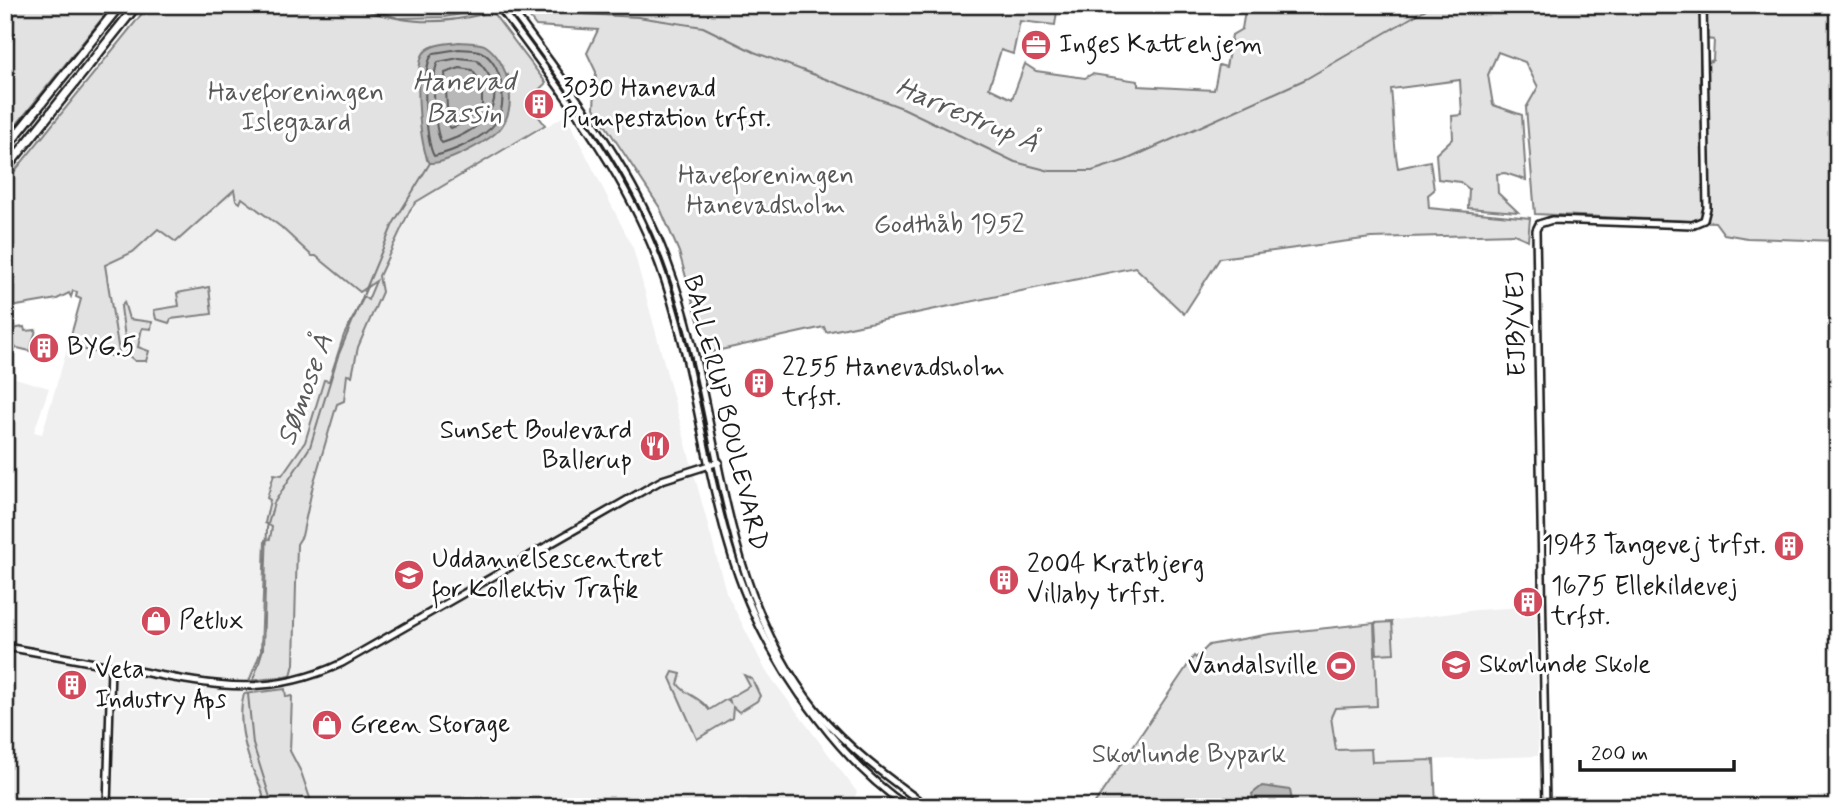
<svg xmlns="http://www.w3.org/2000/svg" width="1843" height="812" viewBox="0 0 1843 812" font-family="Mynerve,sans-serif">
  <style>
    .built { fill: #f0f0f0 }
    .green { fill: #e2e2e2; stroke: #7f7f7f; stroke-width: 2; fill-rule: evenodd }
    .water { fill: #b8b8b8; stroke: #7a7a7a; stroke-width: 2 }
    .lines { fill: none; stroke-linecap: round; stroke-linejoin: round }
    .shore { stroke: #5a5a5a; stroke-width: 2 }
    .stream { stroke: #7a7a7a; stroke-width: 2 }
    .tertiary-casing { stroke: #1c1c1c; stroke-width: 10 }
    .primary-casing { stroke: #1c1c1c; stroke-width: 12 }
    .tertiary { stroke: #fff; stroke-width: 5 }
    .primary { stroke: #fff; stroke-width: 7 }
    .labels { text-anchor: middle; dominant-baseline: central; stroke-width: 6; stroke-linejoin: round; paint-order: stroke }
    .poi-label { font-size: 26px; fill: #1c1c1c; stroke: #fff; text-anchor: start }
    .park-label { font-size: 26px; fill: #575757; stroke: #fff }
    .street-label { font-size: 26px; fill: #1c1c1c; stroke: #fff }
    .water-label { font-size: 28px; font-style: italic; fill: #5a5a5a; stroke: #fff }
  </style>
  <rect width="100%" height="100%" fill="#fff"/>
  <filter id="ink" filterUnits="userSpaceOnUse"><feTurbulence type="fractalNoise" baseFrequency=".0143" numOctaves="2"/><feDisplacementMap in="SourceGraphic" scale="14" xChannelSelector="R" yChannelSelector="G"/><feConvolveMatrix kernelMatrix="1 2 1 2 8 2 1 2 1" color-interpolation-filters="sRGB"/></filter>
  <g filter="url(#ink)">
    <g class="built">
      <polygon points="360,5 487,5 490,9 444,17 397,18"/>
      <polygon points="566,115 633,248 726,592 766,671 857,792 850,807 5,807 5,375 49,388 34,432 42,434 68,346 119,358 104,265 133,252 158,229 176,242 235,189 364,288 372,286 417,202"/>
      <polygon points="1536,606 1538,756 1371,762 1370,749 1336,751 1331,717 1335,708 1377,706 1374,623 1476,610"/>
    </g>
    <g class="green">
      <polygon points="5,5 113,5 5,139"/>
      <path d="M 149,5 L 360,5 L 398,18 L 444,17 L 490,9 L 546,83 L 527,101 L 545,125 L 416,202 L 410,210 L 379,276 L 382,292 L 358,347 L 352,376 L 347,375 L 344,401 L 337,404 L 313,485 L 302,536 L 297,544 L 294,664 L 291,676 L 249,681 L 261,651 L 265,540 L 270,539 L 272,527 L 265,523 L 270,500 L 267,498 L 274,474 L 282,475 L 305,442 L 324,380 L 329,381 L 344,335 L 364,297 L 368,300 L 376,281 L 360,292 L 316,256 L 312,256 L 281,227 L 242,198 L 240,203 L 236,200 L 234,190 L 176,242 L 158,229 L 133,252 L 105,265 L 120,358 L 68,346 L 81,299 L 76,297 L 77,292 L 73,291 L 71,297 L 69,293 L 57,299 L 5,308 L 5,183 ZM 508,75 C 508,91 511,109 503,124 C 495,138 441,168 427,160 L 419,106 Z"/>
      <path d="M 520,5 L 1058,5 L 1055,25 L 1020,21 L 1013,54 L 1001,50 L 989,88 L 1012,99 L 1025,64 L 1036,71 L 1085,78 L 1092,74 L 1138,81 L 1138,86 L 1214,90 L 1219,65 L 1226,67 L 1232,35 L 1242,29 L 1246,5 L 1700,5 L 1700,87 L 1705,89 L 1707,63 L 1713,60 L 1714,40 L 1706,39 L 1707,5 L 1838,5 L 1838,241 L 1747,238 L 1724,234 L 1715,222 L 1535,214 L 1526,108 L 1538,87 L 1525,62 L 1498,52 L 1488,75 L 1493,105 L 1522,115 L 1526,180 L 1505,173 L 1497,174 L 1498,193 L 1518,212 L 1468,208 L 1469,189 L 1460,182 L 1438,179 L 1436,154 L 1453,138 L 1452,116 L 1462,115 L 1460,80 L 1391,89 C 1394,116 1393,142 1398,168 L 1430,161 L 1434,190 L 1428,195 L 1429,208 L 1530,218 L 1528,240 L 1514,234 L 1371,238 L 1220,258 L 1184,314 L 1135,267 L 826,332 L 824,327 L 707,353 L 679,252 L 660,208 L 594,108 L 596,72 L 587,53 L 598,30 L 536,26 Z"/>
      <polygon points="209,287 212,314 171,319 169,323 156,319 154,310 179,306 177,293"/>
      <polygon points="124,302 129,319 152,322 151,329 142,328 138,347 149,351 146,361 135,361 127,354 121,307"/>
      <polygon points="24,327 25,331 36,330 30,351 5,345 5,330"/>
      <polygon points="1392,622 1394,653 1377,654 1375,623"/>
      <polygon points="1374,623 1377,706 1335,708 1331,717 1336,750 1371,749 1372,762 1434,760 1436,807 1092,807 1194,656 1196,658 1209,645 1270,634"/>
      <path d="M 673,672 L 681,674 L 678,684 C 687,697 699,695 709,710 L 727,699 L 730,702 L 729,698 L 750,686 L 744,675 L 752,679 L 760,696 L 757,701 L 739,712 L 733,707 L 732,718 L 697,739 L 670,678 Z"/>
      <path d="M 285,689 L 286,697 L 292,696 L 290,751 L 301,772 L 313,807 L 263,807 C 265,791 259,784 253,770 C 244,746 237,718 244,694 Z"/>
    </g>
    <g class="water">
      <path d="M 459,42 C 467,43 480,42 486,46 C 508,61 518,103 502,126 C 493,140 446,164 430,163 C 419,152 414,67 423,54 C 430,43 448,44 459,42 Z"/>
      <polygon points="1262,786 1290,790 1293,807 1255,807 1252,794"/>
    </g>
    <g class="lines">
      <g class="shore">
        <path d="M 459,49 C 465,50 475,49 481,52 C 502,62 509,103 496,122 C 485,138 452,152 434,156 C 425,142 420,63 434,53 Z"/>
        <path d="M 459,58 L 477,60 C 516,100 483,130 442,143 C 434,132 431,74 438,62 Z"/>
        <polygon points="460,68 472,70 482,84 482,105 463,123 451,128 448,125 445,73"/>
      </g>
      <g class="stream">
        <path d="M 350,5 C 399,22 431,27 483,14"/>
        <polyline points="545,12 638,17 703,27 754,52 905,109 1015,162 1050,171 1092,171 1126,160 1306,79 1433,5"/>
        <polyline points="253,681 263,649 267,528 274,503 310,447 338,356 393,224 430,163"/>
        <polyline points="248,694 253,744 273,807"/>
      </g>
      <g class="tertiary-casing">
        <g id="tertiary">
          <path d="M 498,5 C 559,88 623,167 659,264 C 693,355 701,454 729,546 C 747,610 777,667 818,719 C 843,752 874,784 908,807"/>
          <path d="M 508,5 C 569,87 631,165 667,261 C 723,408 713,582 816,710 C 847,748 888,778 928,807"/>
          <path d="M 5,647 C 49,654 94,663 138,671 C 214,686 269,698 342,663 L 662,480 L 719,462"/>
          <polyline points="107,807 111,666"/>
          <polyline points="1546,807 1536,230 1539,224 1552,220 1692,225 1704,220 1707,208 1703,5"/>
        </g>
      </g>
      <g class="primary-casing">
        <g id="primary">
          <polyline points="5,149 120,5"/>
          <polyline points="5,170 137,5"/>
        </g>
      </g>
      <use href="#tertiary" class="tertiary"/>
      <use href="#primary" class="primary"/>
    </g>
  </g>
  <defs>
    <g id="office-disc" transform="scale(1.575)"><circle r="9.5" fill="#d1495b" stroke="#fff"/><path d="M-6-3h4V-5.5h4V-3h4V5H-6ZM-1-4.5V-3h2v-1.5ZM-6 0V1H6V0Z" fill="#fff"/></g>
    <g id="building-disc" transform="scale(1.575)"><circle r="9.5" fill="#d1495b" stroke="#fff"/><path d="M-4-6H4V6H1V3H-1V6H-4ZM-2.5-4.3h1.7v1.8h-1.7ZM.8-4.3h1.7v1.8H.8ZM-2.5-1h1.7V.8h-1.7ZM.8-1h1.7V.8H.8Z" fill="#fff"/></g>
    <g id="restaurant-disc" transform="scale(1.575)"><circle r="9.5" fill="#d1495b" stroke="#fff"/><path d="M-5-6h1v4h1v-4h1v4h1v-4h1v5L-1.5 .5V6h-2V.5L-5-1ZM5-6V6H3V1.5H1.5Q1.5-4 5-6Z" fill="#fff"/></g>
    <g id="school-disc" transform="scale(1.575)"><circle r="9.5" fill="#d1495b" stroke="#fff"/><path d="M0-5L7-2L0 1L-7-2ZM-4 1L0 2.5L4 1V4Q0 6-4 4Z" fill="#fff"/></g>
    <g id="shop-disc" transform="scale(1.575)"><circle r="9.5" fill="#d1495b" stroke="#fff"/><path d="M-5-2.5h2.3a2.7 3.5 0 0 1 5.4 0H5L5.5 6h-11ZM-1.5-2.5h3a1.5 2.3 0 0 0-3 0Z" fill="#fff"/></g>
    <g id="stadium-disc" transform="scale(1.575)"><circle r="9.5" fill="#d1495b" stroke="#fff"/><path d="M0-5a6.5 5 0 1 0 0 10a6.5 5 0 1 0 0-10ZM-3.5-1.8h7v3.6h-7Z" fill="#fff"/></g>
  </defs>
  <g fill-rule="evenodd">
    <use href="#office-disc" x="1036" y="45"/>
    <use href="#building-disc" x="539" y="104"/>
    <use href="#building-disc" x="44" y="348"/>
    <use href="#building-disc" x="759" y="383"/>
    <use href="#restaurant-disc" x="655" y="446"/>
    <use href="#building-disc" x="1789" y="546"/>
    <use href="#school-disc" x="409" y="575"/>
    <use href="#building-disc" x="1004" y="580"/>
    <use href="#building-disc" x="1528" y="602"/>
    <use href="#shop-disc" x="156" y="621"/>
    <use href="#school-disc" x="1456" y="665"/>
    <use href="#stadium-disc" x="1341" y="666"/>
    <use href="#building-disc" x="72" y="685"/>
    <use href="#shop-disc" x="327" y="725"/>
  </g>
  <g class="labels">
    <g class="poi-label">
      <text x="1059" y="45">Inges Kattehjem</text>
      <text x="562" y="89">3030 Hanevad<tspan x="562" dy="30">Pumpestation trfst.</tspan></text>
      <text x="67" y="348">BYG.5</text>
      <text x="782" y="368">2255 Hanevadsholm<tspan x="782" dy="30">trfst.</tspan></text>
      <text x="632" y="431" text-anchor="end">Sunset Boulevard<tspan x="632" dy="30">Ballerup</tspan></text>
      <text x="1766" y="546" text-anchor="end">1943 Tangevej trfst.</text>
      <text x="432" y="560">Uddannelsescentret<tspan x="432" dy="30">for Kollektiv Trafik</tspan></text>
      <text x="1027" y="565">2004 Kratbjerg<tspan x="1027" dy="30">Villaby trfst.</tspan></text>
      <text x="1551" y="587">1675 Ellekildevej<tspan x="1551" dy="30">trfst.</tspan></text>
      <text x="179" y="621">Petlux</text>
      <text x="1479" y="665">Skovlunde Skole</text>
      <text x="1318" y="666" text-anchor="end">Vandalsville</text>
      <text x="95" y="670">Veta<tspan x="95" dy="30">Industry Aps</tspan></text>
      <text x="350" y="725">Green Storage</text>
    </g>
    <g class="park-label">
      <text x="296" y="93">Haveforeningen<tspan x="296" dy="30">Islegaard</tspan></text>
      <text x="766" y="176">Haveforeningen<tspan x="766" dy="30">Hanevadsholm</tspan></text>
      <text x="949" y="225">Godthåb 1952</text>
      <text x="1189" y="755">Skovlunde Bypark</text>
    </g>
    <g class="street-label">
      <text transform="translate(1517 324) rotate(-91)">EJBYVEJ</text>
      <text transform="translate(725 413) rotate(76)">BALLERUP BOULEVARD</text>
    </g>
    <g class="water-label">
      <text x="464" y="82">Hanevad<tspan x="464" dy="32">Bassin</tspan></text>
      <text transform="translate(967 116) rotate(23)">Harrestrup Å</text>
      <text transform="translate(306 390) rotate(-70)">Sømose Å</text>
    </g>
  </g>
  <rect width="1843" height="812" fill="none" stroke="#fff" stroke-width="28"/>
  <rect x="14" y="14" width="1815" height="784" fill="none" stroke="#1c1c1c" stroke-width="2.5" filter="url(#ink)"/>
  <path d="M1580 760v10h154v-10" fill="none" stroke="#1c1c1c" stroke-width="3.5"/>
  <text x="1591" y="760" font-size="21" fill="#1c1c1c" stroke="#ffffff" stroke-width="5" paint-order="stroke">200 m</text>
</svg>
